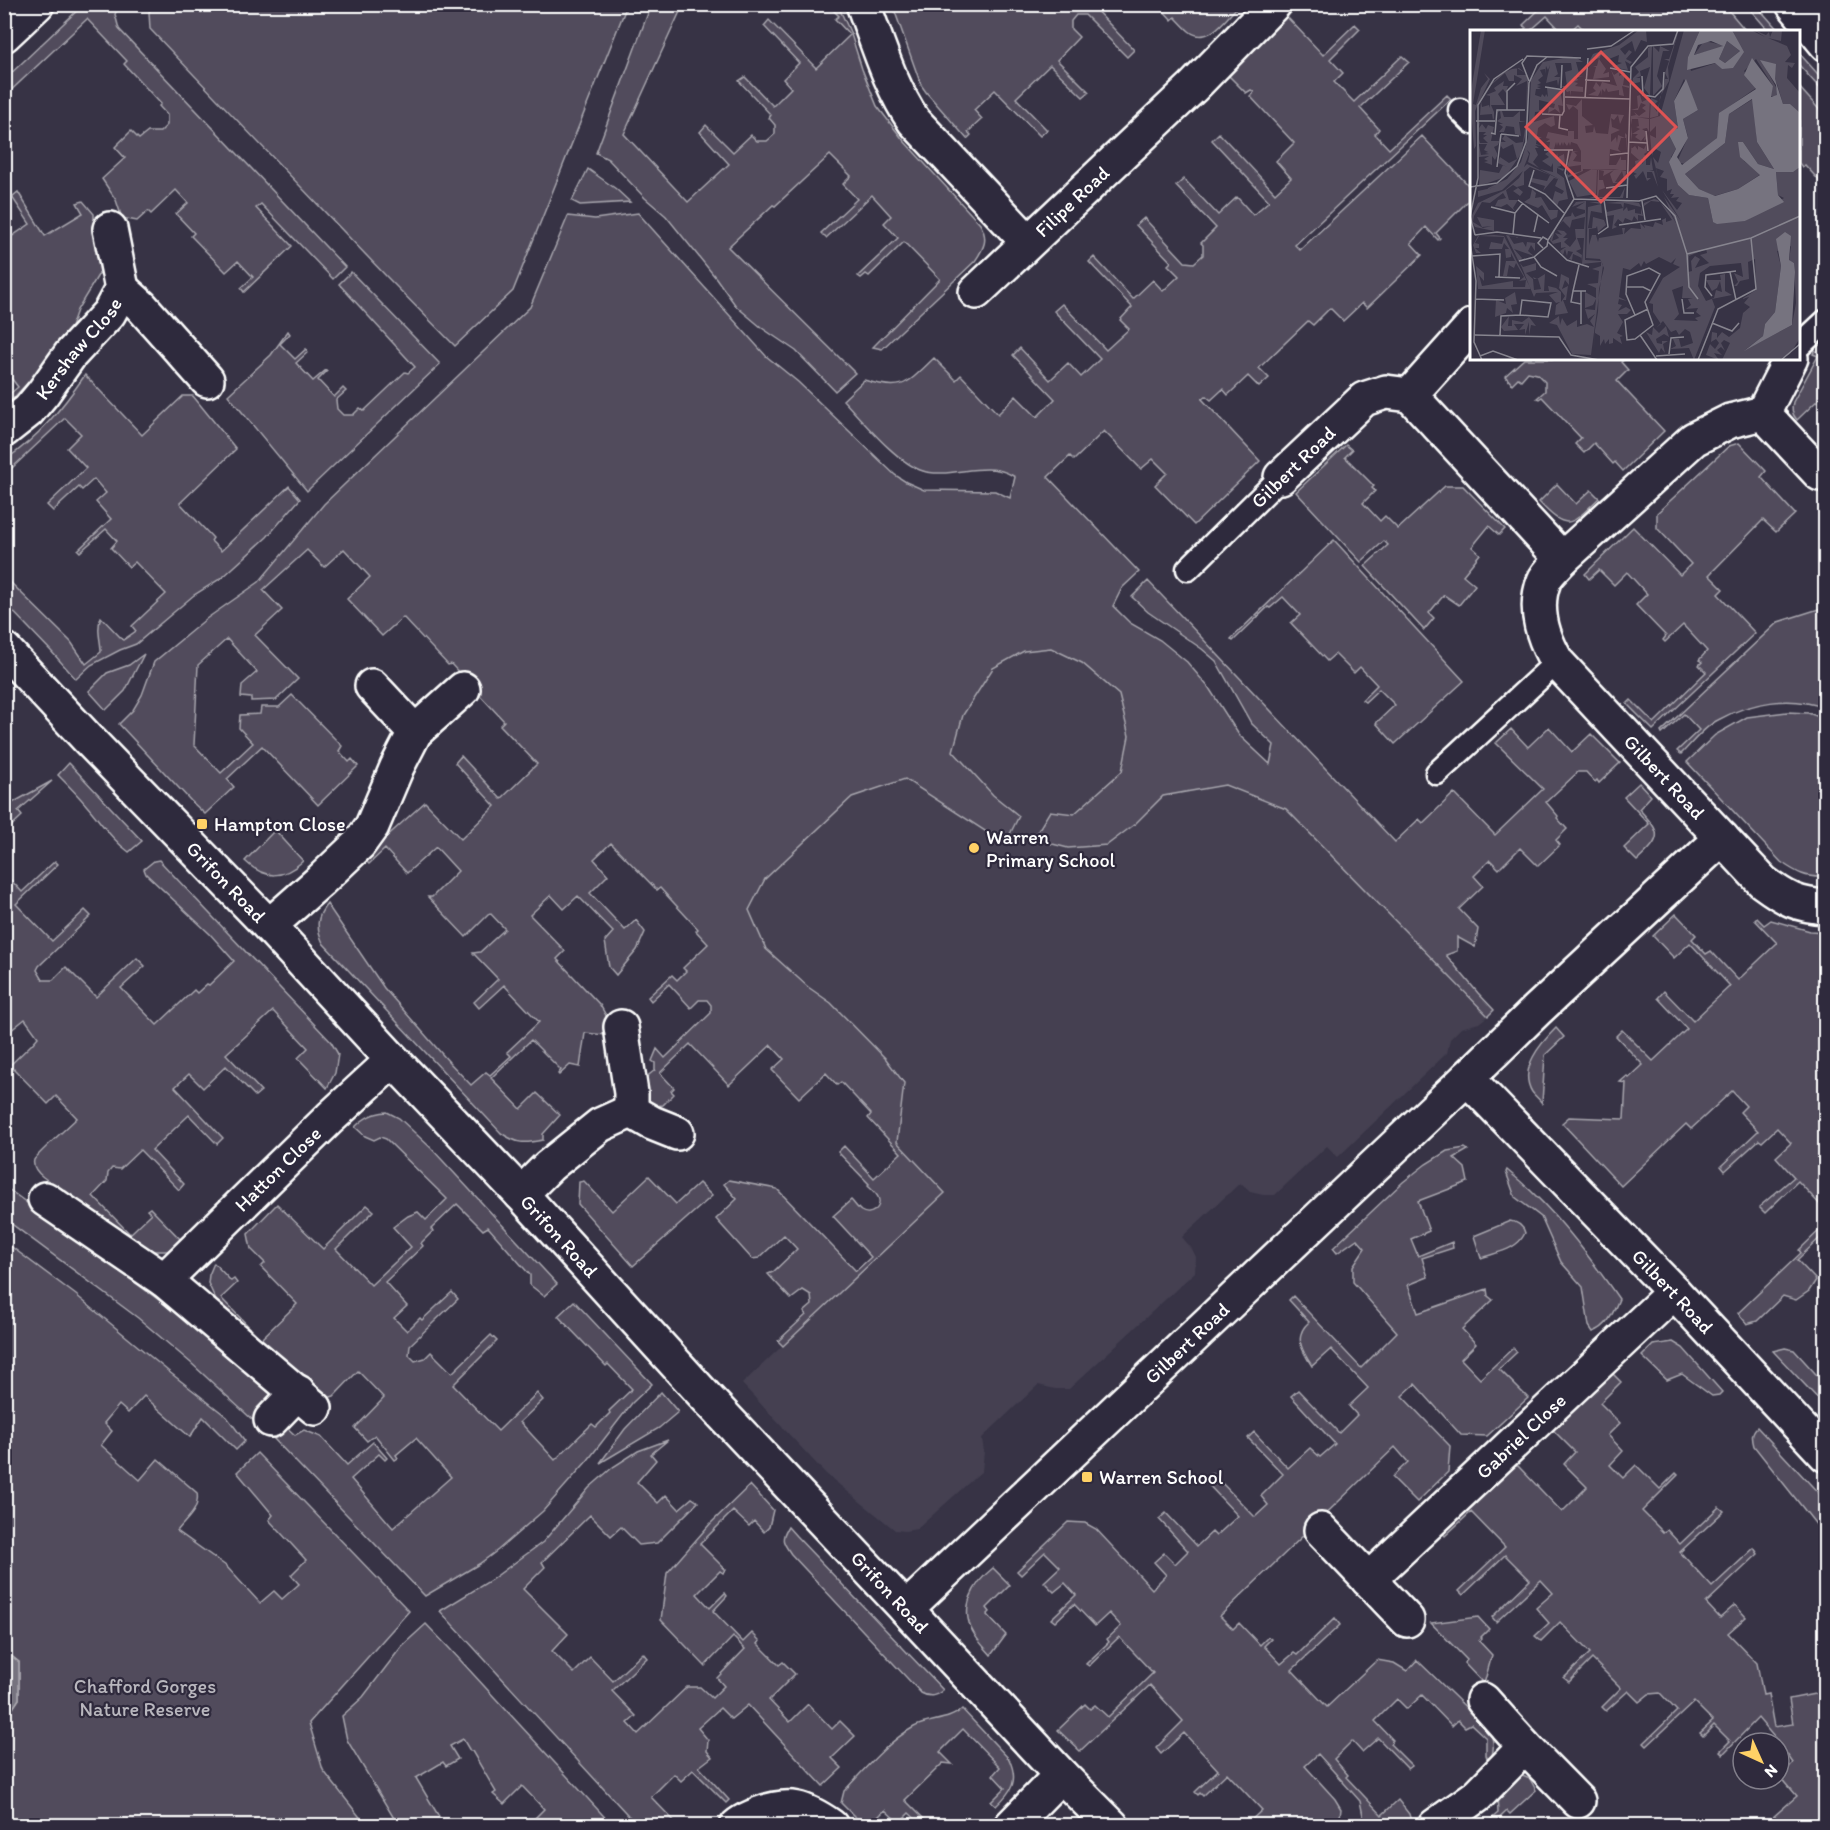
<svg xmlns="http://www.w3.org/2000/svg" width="1830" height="1830" viewBox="0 0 1830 1830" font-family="Itim,sans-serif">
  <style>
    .built { fill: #444051 }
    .green { fill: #514c5c; stroke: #a8a6ae; stroke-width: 1.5 }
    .water { fill: #76737f; stroke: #adabb2; stroke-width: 1.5 }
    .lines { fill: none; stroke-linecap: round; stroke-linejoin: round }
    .lane-casing { stroke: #fff; stroke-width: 27 }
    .street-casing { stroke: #fff; stroke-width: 38 }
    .secondary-casing { stroke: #fff; stroke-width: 38 }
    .lane { stroke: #2f2a3d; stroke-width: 22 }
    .street { stroke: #2f2a3d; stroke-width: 33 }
    .secondary { stroke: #2f2a3d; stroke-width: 33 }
    .poi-dot { fill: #ffd166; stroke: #2f2a3d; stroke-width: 2 }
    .labels { text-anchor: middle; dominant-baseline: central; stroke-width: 4.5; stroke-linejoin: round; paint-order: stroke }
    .street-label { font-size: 20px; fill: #fff; stroke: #2f2a3d }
    .poi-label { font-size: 20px; fill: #fff; stroke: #2f2a3d; text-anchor: start }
    .park-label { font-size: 20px; fill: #b9b7be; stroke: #2f2a3d }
    .inset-road { fill: none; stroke: #87858f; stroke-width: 1.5 }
    .view { fill: #de5353; fill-opacity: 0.15; stroke: #de5353; stroke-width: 3 }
    .inset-edge { fill: none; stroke: #fff; stroke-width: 3 }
  </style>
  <rect width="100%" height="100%" fill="#373345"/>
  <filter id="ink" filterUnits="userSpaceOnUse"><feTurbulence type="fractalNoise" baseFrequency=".0167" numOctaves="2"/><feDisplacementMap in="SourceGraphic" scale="12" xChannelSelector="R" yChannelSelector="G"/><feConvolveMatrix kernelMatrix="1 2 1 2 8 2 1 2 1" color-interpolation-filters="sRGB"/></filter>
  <g filter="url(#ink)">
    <polygon class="built" points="899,505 1019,526 1286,809 1488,1016 1479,1023 1461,1028 1450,1039 1447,1053 1338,1157 1327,1146 1275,1195 1263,1195 1250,1192 1240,1183 1182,1237 1192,1249 1196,1257 1195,1272 1069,1389 1055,1389 1038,1385 982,1438 984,1452 982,1471 917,1529 905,1531 895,1530 826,1474 742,1384 944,1192 326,530"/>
    <g class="green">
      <polygon points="154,4 627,4 627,5 513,291 455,346 387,277 150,29 149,12"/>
      <path d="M 1299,4 L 1287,17 L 1323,55 L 1355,24 L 1360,29 L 1330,59 L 1343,73 L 1334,82 L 1354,102 L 1402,56 L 1409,62 L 1360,108 L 1379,129 L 1375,134 L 1389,149 L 1447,95 L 1451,99 L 1295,245 L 1300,250 L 1422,136 L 1471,188 L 1471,198 L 1436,233 L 1440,238 L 1438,240 L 1426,227 L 1411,243 L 1422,255 L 1367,308 L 1362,303 L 1343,321 L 1330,308 L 1313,325 L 1308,321 L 1259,368 L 1269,378 L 1259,387 L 1248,376 L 1228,395 L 1223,389 L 1211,400 L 1206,396 L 1202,399 L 1260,461 L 1194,525 L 1155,485 L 1167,473 L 1153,459 L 1141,469 L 1104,431 L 1074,460 L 1070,456 L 1048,477 L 1139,572 L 1122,588 L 1113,606 L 1130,623 L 1160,640 L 1187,662 L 1209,688 L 1239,735 L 1270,764 L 1274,745 L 1251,723 L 1216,661 L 1202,649 L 1148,612 L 1132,597 L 1148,581 L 1395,842 L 1419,819 L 1423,823 L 1454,793 L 1495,835 L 1543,789 L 1496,743 L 1511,729 L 1528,747 L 1549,727 L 1572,752 L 1591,734 L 1620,763 L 1599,783 L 1597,780 L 1595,782 L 1586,772 L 1578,772 L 1546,802 L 1558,816 L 1557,818 L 1567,829 L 1556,840 L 1560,845 L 1538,866 L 1520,848 L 1499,869 L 1490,860 L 1474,876 L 1483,886 L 1459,909 L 1478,929 L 1475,947 L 1457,937 L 1457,951 L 1446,955 L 1478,993 L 1494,1010 L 1488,1016 L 1286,809 L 1225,785 L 1163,796 L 1135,824 L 1107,845 L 1068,848 L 1033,839 L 1050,811 L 1074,814 L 1122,771 L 1129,736 L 1119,695 L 1082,663 L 1051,648 L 1024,651 L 993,668 L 963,715 L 953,751 L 993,795 L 1019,816 L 1005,844 L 905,779 L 852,797 L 765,879 L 749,910 L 766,949 L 808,987 L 831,1003 L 886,1059 L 904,1083 L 897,1142 L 945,1193 L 783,1346 L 778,1341 L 806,1315 L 804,1312 L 812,1305 L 811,1295 L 803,1290 L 791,1299 L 768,1274 L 773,1272 L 797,1249 L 784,1235 L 759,1258 L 752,1259 L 716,1219 L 737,1199 L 724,1184 L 729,1180 L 777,1189 L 856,1271 L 871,1257 L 833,1216 L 851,1200 C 854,1203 857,1208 861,1211 C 870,1217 883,1208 878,1197 C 876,1193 871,1189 868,1186 L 869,1184 L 838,1152 L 844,1146 L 874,1178 L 901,1153 L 868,1118 L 871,1114 L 841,1082 L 837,1085 L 826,1073 L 799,1098 L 772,1070 L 784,1059 L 771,1045 L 729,1085 L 690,1044 L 660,1073 L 674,1088 L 671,1091 L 674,1094 L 663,1105 L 654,1106 L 647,1102 L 639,1083 L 655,1070 L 655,1063 L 652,1061 L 657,1049 L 665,1058 L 711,1013 L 711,1005 L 707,1000 L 699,1000 L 691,1008 L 669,984 L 651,1001 L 648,997 L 672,975 L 677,980 L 686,971 L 683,968 L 708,944 L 696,931 L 698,929 L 660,888 L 657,890 L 611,843 L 594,859 L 608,875 L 590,893 L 625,930 L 636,920 L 645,932 L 637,950 L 616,975 L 609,967 L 605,941 L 613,932 L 578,896 L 564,909 L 551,895 L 530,915 L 565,951 L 557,959 L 600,1005 L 608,1019 L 606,1035 L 585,1033 L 580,1067 L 570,1065 L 559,1075 L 558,1074 L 561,1070 L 531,1040 L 491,1078 L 521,1109 L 537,1093 L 560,1115 L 543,1134 L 543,1140 C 523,1144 518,1144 501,1133 L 323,943 C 316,928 316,917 327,904 L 384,988 L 449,1062 L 471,1085 L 486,1072 L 490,1075 L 511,1056 L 507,1052 L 539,1022 L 504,985 L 479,1008 L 474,1002 L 498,979 L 473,953 L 480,952 L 505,929 L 490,913 L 466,937 L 428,897 L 432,897 L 458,871 L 436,847 L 407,873 L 385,849 L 369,864 L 363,858 L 425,802 L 461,839 L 495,806 L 455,763 L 461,756 L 501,799 L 537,764 L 500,725 L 504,721 L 451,664 L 448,665 L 403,617 L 382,636 L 347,599 L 370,577 L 344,549 L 324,567 L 307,550 L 263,590 L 282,610 L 255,635 L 298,679 L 276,700 L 251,701 L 251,698 L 241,697 L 242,685 L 257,672 L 227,639 L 198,665 L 194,745 L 221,773 L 253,743 L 239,728 L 240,715 L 260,714 L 261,707 L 279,707 L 292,695 L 342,746 L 339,751 L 349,762 L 352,759 L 358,766 L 318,805 L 262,746 L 227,779 L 234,787 L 205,814 L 191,801 L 119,724 L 133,710 L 142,695 L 154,662 L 206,619 L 259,582 L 324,504 L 530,307 L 568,216 L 595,219 L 638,213 L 766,356 L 798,382 L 895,475 L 906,482 L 924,490 L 995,491 L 1010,498 L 1015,477 C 1010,474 1004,471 998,470 C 977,465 944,478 923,471 C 897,463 862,420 843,400 L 864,380 C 903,392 906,385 934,358 L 956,380 L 961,375 L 998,414 L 1016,396 L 1037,417 L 1055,399 L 1013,355 L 1020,348 L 1050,380 L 1068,363 L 1081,377 L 1100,359 L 1054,311 L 1062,304 L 1106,350 L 1129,329 L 1120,320 L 1132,307 L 1089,262 L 1094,257 L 1133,299 L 1153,280 L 1163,291 L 1179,276 L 1168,265 L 1171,262 L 1136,225 L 1144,218 L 1185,262 L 1194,263 L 1203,255 L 1203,245 L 1201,243 L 1216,228 L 1176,186 L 1184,179 L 1218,215 L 1237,197 L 1253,215 L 1269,201 L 1212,140 L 1219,133 L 1275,193 L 1291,178 L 1276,161 L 1294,143 L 1250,96 L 1254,92 L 1251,90 L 1246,93 L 1225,72 L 1289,5 Z"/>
      <polygon points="1545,4 1724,5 1746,31 1586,32 1578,24 1570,31 1561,31 1547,16 1530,31 1522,31 1526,28 1523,25"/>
      <polygon points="83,5 120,5 115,14 119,29 345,267 333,279 261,204 256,208 292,246 244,292 241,288 253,277 238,261 226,272 191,236 194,233 176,214 188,203 176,190 151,214 148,211 137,221 122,218 116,200 102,179 125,158 115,147 131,131 139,139 148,132 160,132 167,125 167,115 159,106 161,104 124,64 127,61 87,19 5,96 5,79"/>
      <path d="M 651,5 L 683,5 L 624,134 L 688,202 L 729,164 L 700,132 L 706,125 L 733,152 L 751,135 L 757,141 L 767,141 L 775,134 L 775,125 L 769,118 L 771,115 L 739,81 L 745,77 L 773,106 L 791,88 L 783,79 L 799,63 L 764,26 L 769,20 L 816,68 L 850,35 L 835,19 L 839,16 L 832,9 L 840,10 L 851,34 L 862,69 L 877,106 L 904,141 L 980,224 C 989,239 984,248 975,261 L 882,349 L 873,347 L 940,279 L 904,242 L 869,276 L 866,274 L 861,278 L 858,276 L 898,238 L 884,223 L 891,216 L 872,195 L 826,238 L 821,233 L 857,199 L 843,184 L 851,176 L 830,155 L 775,206 L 773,205 L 728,247 L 855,373 L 835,391 L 796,351 L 762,328 L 736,306 L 716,278 L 666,216 L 645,198 L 608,159 L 596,153 Z"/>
      <polygon points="950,5 1091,5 1134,50 1127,57 1085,15 1076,15 1071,21 1071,29 1079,37 1057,60 1089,92 1083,97 1050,65 1016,98 1047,130 1040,136 995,90 974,110 982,119 968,132 971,135 967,139 926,92 921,85 894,9 902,5 930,5 934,12"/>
      <path d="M 1158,5 L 1239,5 C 1227,17 1209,47 1189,31 C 1184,27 1180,22 1175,17 L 1172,20 Z"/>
      <polygon points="1746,5 1756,5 1779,31 1769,31"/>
      <polygon points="1799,53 1825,82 1825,94 1799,65"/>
      <polygon points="1799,87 1825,116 1825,187 1805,165 1802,167 1799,163"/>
      <polygon points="588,169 616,189 630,202 580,205 572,201"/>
      <polygon points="18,192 45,236 83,213 77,203 83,201 94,214 94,226 92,227 93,236 97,236 103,267 77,310 71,327 60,339 34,376 5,407 5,398 18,387 5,370 5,241 30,224 12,197"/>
      <polygon points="351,272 440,364 307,491 228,395 271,355 288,331 290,334 280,344 295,359 306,349 308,352 296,363 313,381 326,370 327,371 318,380 334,397 343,388 346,391 336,400 337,409 343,415 353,415 360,408 364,411 405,372 408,373 415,367 339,284"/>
      <path d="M 1815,350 L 1825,358 L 1825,399 L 1822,396 L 1797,420 C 1792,414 1791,410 1793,402 L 1818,356 L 1813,354 Z"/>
      <polygon points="1524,359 1625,359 1621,362 1628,370 1617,381 1664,431 1623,471 1615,462 1613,464 1594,443 1584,453 1575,444 1581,438 1542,397 1539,399 1537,398 1545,391 1545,382 1537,374 1528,372 1521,380 1518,378 1512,384 1505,376"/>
      <path d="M 85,375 L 142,435 L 183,396 L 193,396 L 236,449 L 180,503 L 213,538 L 211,541 L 221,551 L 289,486 L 300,499 L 267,537 L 223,577 L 194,595 L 136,644 L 120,650 L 91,665 L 76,679 L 51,651 L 5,603 L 5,577 L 71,642 L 86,664 L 101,652 C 101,640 96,630 101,617 L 123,640 L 136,631 L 132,626 L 166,594 L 135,562 L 129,567 L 111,548 L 117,541 L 106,529 L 80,552 L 78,550 L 111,519 L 96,502 L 106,493 L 94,479 L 82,490 L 79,487 L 53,511 L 47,505 L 86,468 L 67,448 L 81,434 L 65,418 L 12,468 L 5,460 C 38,438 63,407 85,375 Z"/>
      <polygon points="1739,443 1766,471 1761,477 1795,514 1776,532 1763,520 1709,575 1723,589 1718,594 1755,633 1653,730 1627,704 1631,700 1654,723 1706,672 1699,665 1702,662 1699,660 1707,651 1683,625 1665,642 1663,640 1666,636 1636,605 1647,594 1627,572 1614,585 1599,570 1589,579 1585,574 1633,527 1680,575 1691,564 1657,528 1657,513 1729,446"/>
      <polygon points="1346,445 1352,450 1345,457 1374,486 1372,488 1375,491 1363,503 1380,521 1385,516 1398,529 1445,486 1463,486 1505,529 1499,535 1489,526 1472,547 1480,554 1463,575 1475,585 1459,605 1444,595 1429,613 1434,618 1424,630 1365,566 1388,545 1384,541 1361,562 1296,492"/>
      <path d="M 1557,484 L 1576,504 L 1591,490 L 1599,498 C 1571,525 1568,533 1539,502 Z"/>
      <polygon points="1334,540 1464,681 1395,744 1376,723 1395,705 1379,689 1365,702 1362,700 1377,685 1360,667 1354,673 1335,654 1327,661 1291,623 1300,615 1283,597 1270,608 1268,607 1233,641 1231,639"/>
      <path d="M 1825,607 L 1825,708 C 1791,695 1750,702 1718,720 C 1704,727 1692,743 1681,754 L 1677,751 L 1699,730 L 1684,714 L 1662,734 L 1661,732 L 1778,622 Z"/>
      <polygon points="144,654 125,691 106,710 89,691 107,673 129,665"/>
      <path d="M 1787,712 L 1808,713 L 1825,719 L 1825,877 C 1806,878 1797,873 1781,862 L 1687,762 L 1715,735 L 1747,717 Z"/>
      <path d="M 69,763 L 142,841 L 129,852 C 112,840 101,822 87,806 C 78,795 68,785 58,775 Z"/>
      <polygon points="52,781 18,811 22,816 5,832 5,807"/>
      <path d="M 1639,783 L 1651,796 L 1639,809 C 1662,834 1663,837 1637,861 L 1624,848 L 1649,824 L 1624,797 Z"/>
      <path d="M 275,830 L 303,861 C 283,879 265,880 245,861 Z"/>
      <path d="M 159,860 L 331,1042 L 338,1054 L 335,1073 L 327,1088 L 298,1058 L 308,1048 L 273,1011 L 226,1054 L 261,1091 L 255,1096 L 226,1066 L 203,1088 L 189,1074 L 175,1087 L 223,1138 L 217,1144 L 189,1115 L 152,1150 L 184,1184 L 179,1190 L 140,1150 L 120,1169 L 112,1168 L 108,1173 L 107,1181 L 93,1196 L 130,1234 L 151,1214 L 147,1210 L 150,1208 L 182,1241 L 167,1251 L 152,1251 L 136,1245 L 43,1177 C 38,1173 32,1167 34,1160 C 36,1155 70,1125 77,1118 L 56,1096 L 48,1104 L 14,1069 L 5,1078 L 5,1070 L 32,1044 L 38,1037 L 25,1019 L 5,1035 L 4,873 L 22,892 L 55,861 L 58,864 L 16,904 L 52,941 L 85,910 L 91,916 L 39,966 L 37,970 L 43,980 L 53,980 L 66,967 L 96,997 L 137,958 L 145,966 L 121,988 L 157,1025 L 194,990 L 197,993 L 207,984 L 209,985 L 234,961 L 210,934 L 146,874 L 144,869 L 154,861 Z"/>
      <polygon points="1676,914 1696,935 1692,939 1706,954 1711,951 1738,980 1777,943 1755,920 1757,918 1764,925 1771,920 1810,931 1825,932 1825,1210 1798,1181 1765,1213 1759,1207 1794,1177 1776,1157 1791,1143 1777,1128 1762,1142 1759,1140 1725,1171 1721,1166 1758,1131 1740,1112 1746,1106 1732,1091 1691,1129 1686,1124 1621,1186 1562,1123 1569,1117 1624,1119 1626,1083 1620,1082 1627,1076 1629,1078 1643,1065 1616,1036 1622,1030 1653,1061 1687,1029 1658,998 1664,991 1693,1021 1730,986 1690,943 1674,958 1653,936"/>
      <path d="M 1556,1028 L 1564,1037 L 1545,1055 L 1542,1103 C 1539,1099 1535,1096 1532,1092 C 1518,1069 1541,1043 1556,1028 Z"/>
      <path d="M 387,1112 L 399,1118 L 431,1148 L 557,1284 L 544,1296 L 530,1285 L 530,1275 L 488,1227 L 483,1230 L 457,1204 L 431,1229 L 433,1231 L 421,1243 L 423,1246 L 385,1282 L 407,1306 L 394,1318 L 407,1331 L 420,1318 L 422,1320 L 452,1292 L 458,1299 L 410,1345 L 409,1355 L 415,1361 L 425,1358 L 431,1352 L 452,1373 L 491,1335 L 497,1341 L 453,1385 L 498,1431 L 537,1393 L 543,1400 L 520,1422 L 555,1460 L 592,1424 L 596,1427 L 610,1413 L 609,1411 L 632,1389 L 608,1364 L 606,1366 L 558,1316 L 574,1301 L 652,1384 L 632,1403 L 588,1460 L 543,1511 L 498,1550 L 479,1564 L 425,1596 L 273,1438 L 285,1426 L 295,1435 L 304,1430 L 321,1437 L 347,1465 L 373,1442 L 387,1458 L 385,1460 L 379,1454 L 351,1479 L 393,1528 L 451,1477 L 416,1438 L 396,1455 L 398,1458 L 395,1460 L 375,1435 L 367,1441 L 355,1428 L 384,1398 L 358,1371 L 334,1396 L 327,1398 L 220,1309 L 208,1283 L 209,1275 L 214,1263 L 231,1281 L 234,1279 L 237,1283 L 221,1298 L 261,1339 L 297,1304 L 261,1267 L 265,1263 L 251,1249 L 248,1234 L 277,1204 L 323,1249 L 367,1205 L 374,1211 L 336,1249 L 371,1285 L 411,1247 L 393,1227 L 408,1216 L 418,1212 L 426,1220 L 447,1199 L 386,1139 L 380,1137 L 374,1140 L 365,1136 L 355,1127 C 365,1117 373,1113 387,1112 Z"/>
      <path d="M 1465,1148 L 1468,1150 L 1454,1158 L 1465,1168 L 1468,1182 L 1418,1201 L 1429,1231 L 1411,1239 L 1418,1256 L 1452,1242 L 1453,1248 L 1422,1258 L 1428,1277 L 1408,1285 L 1418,1313 L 1487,1289 L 1488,1296 L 1493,1300 L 1462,1329 L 1476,1344 L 1461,1359 L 1480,1379 L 1513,1348 L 1517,1352 L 1499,1369 L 1528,1398 L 1487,1436 L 1461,1435 L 1415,1384 L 1402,1396 L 1450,1446 L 1448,1472 L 1417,1502 L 1392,1477 L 1408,1462 L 1395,1447 L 1220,1616 L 1233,1629 L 1239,1623 L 1260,1645 L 1268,1637 L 1271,1639 L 1264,1646 L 1281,1664 L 1294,1653 L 1297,1655 L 1335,1618 L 1340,1625 L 1292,1670 L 1327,1707 L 1377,1660 L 1394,1663 L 1407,1671 L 1417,1660 L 1487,1728 C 1494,1738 1495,1747 1491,1759 L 1487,1758 L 1486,1755 L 1486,1738 L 1471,1724 L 1465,1727 L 1458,1720 L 1452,1726 L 1422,1695 L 1407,1709 L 1397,1699 L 1375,1721 L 1393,1740 L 1390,1744 L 1412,1766 L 1408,1769 L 1378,1738 L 1362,1752 L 1352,1741 L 1334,1759 L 1348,1775 L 1346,1777 L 1382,1815 L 1398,1800 L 1409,1814 L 1412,1825 L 1365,1825 L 1360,1801 L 1318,1754 L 1305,1766 L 1335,1799 L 1341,1809 L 1339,1825 L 1266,1825 L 1260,1820 L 1254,1825 L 1246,1825 L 1262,1810 L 1227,1773 L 1203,1796 L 1200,1793 L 1198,1795 L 1195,1792 L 1218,1770 L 1184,1733 L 1161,1754 L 1156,1748 L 1183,1721 L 1150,1685 L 1080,1751 L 1058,1730 L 1085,1704 L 1090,1709 L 1095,1705 L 1108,1717 L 1153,1673 L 1119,1637 L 1089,1666 L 1086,1664 L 1109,1642 L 1107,1639 L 1121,1626 L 1109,1613 L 1095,1626 L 1074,1604 L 1055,1622 L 1051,1619 L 1076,1595 L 1065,1583 L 1054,1592 L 1044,1582 L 1060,1567 L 1045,1552 L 1021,1575 L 1017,1571 L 1068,1522 L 1085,1523 L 1096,1529 L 1152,1589 L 1166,1575 L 1154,1562 L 1164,1553 L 1175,1564 L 1188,1551 L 1159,1519 L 1166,1513 L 1197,1546 L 1212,1532 L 1216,1536 L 1238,1516 L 1204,1480 L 1212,1473 L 1255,1517 L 1268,1505 L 1261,1496 L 1283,1474 L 1248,1438 L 1254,1432 L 1288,1468 L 1310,1448 L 1320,1457 L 1335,1444 L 1291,1396 L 1298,1390 L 1339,1433 L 1357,1415 L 1349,1406 L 1368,1388 L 1331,1349 L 1312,1366 C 1302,1351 1293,1336 1309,1322 L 1289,1300 L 1293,1296 L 1361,1368 L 1397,1332 L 1353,1282 L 1353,1266 L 1365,1248 L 1357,1239 L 1337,1253 L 1333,1248 L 1403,1182 L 1426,1164 L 1447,1151 Z"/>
      <path d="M 1507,1170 C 1552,1206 1587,1253 1619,1299 C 1613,1313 1608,1327 1593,1332 L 1589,1326 L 1583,1287 L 1561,1262 L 1541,1217 L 1515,1197 L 1506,1172 Z"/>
      <polygon points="649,1176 676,1204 699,1183 712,1196 633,1266 578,1204 579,1182 584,1181 612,1211"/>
      <polygon points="4,1186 171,1309 281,1397 256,1423 191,1363 138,1318 5,1219"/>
      <path d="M 1510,1221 C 1518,1222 1523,1225 1525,1233 C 1517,1250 1498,1252 1481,1258 L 1474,1236 Z"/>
      <polygon points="1825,1225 1825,1233 1797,1260 1816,1280 1809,1291 1796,1300 1783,1296 1757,1321 1747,1324 1738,1313 1801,1253 1799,1250"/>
      <path d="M 5,1242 L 76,1295 L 168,1371 L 227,1417 L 245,1441 L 236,1450 L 203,1417 L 190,1437 L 144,1396 L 128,1413 L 119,1405 L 104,1423 L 112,1431 L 101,1445 L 140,1480 L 158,1459 L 197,1493 C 200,1510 187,1518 177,1531 L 226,1566 L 260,1603 L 274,1591 L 282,1599 L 299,1584 L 291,1575 L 306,1560 L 269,1520 L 273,1515 L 237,1472 L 257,1453 L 409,1611 L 309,1723 L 323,1770 L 366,1825 L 5,1825 L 5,1720 L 19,1699 L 19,1662 L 5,1651 L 4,1302 L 8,1297 L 5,1294 Z"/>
      <polygon points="1673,1342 1683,1348 1722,1392 1719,1395 1712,1396 1682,1374 1667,1380 1642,1356 1653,1345"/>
      <polygon points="1785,1348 1794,1350 1825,1384 1825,1406 1773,1351"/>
      <polygon points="1611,1372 1621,1382 1600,1403 1620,1423 1608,1435 1623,1451 1610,1465 1623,1478 1636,1465 1660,1489 1676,1473 1678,1475 1642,1511 1663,1532 1667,1530 1680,1544 1719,1507 1724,1511 1680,1552 1712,1587 1754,1548 1758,1554 1706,1603 1720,1618 1735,1605 1746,1617 1728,1633 1757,1663 1763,1695 1768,1694 1774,1727 1793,1724 1789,1699 1825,1692 1825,1825 1764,1825 1797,1796 1780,1776 1793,1763 1779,1743 1758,1718 1723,1754 1720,1751 1730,1741 1714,1725 1703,1736 1700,1733 1713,1721 1694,1702 1647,1746 1644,1743 1677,1711 1660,1693 1649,1694 1639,1702 1628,1691 1606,1711 1602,1707 1621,1688 1592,1659 1569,1682 1564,1678 1590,1653 1560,1622 1541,1641 1535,1636 1549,1623 1536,1608 1553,1593 1541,1580 1496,1622 1492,1617 1530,1580 1505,1555 1463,1595 1459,1591 1505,1547 1471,1512 1445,1536 1441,1531 1511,1466 1518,1466 1562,1512 1587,1487 1564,1464 1575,1452 1552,1429"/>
      <polygon points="661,1392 678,1412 659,1428 600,1463 625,1429"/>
      <path d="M 1757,1427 L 1825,1500 L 1825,1532 L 1822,1532 L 1754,1446 C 1752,1438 1751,1433 1757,1427 Z"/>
      <polygon points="668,1440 651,1454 656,1460 637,1482 658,1503 666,1495 679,1509 692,1498 698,1502 657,1543 639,1545 621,1527 611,1536 590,1515 542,1562 545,1567 523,1589 568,1634 552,1651 574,1673 590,1657 613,1681 643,1653 647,1658 612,1691 636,1716 628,1723 638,1734 687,1687 700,1687 712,1698 724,1686 717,1678 745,1649 733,1637 705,1666 661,1620 667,1573 710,1524 750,1485 773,1510 769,1527 764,1532 754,1521 749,1526 733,1511 700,1544 726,1570 723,1573 720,1571 697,1594 710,1608 725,1593 727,1596 713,1611 743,1642 752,1633 760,1641 758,1644 779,1665 783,1662 795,1674 769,1700 790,1722 808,1704 832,1729 840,1721 855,1736 832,1758 842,1768 823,1786 748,1705 731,1719 720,1708 698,1728 708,1740 707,1751 712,1757 699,1767 729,1800 726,1803 693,1770 681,1781 674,1774 651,1797 678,1825 637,1825 440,1611 491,1580 543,1542 589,1488 613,1467 638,1451"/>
      <path d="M 788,1527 L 796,1536 L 943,1690 C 936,1696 930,1698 921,1693 L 791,1554 C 783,1542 780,1540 788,1527 Z"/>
      <path d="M 993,1568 L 1010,1585 L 987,1608 L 990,1612 L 987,1615 L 1006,1635 L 991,1655 C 984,1647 977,1640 973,1632 C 959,1608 974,1583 993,1568 Z"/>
      <polygon points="1478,1617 1489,1629 1481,1637 1482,1638 1479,1641 1492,1655 1484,1684 1464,1663 1467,1660 1431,1623"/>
      <polygon points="426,1624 450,1649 612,1825 528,1825 544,1809 522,1786 504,1804 493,1794 496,1792 472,1751 470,1751 463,1739 450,1746 458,1759 446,1766 443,1762 416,1778 444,1825 398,1825 347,1740 342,1716 363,1697 402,1646"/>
      <path d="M 962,1709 L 1009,1759 C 1019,1781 1012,1791 996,1806 L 991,1802 L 1005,1788 L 993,1775 L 1000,1767 L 963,1729 L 940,1752 L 952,1764 L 943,1763 L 905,1800 L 930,1825 L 922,1825 L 909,1813 L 899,1823 L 885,1810 L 874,1821 L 877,1825 L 863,1825 L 841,1803 L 844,1791 C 865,1769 887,1742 914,1727 C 928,1719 950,1721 962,1709 Z"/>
      <polygon points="1520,1775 1530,1779 1536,1790 1510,1814 1507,1811 1492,1825 1483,1826 1498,1813 1497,1794"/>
    </g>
    <polygon class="water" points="5,1651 19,1662 19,1699 5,1720"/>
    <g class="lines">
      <g class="lane-casing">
        <g id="lane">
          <polyline points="1460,110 1472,122"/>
          <polyline points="1798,347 1826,321"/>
          <polyline points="1188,569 1281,477"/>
          <polyline points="1437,773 1557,662"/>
        </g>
      </g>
      <g class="street-casing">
        <g id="street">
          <path d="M 863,4 C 878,44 890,86 914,121 L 1028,242"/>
          <polyline points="122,289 141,306 207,380"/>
          <path id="s1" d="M 976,292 L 1193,87 L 1274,4"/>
          <path id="s2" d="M 1791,358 L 1763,413 L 1730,421 L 1694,439 L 1562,559 C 1556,566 1547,573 1544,581 C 1533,609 1543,638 1557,662 L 1763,882 C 1786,899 1797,905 1826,907"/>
          <polyline points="1410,395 1472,326"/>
          <polyline points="1763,413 1820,474"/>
          <path id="s3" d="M 4,430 L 28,411 L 43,393 L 70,355 L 109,313 L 122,289 L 110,229"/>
          <polyline points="1281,477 1364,399 1386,392 1410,395 1562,559"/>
          <polyline points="372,686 415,732"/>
          <polyline points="269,926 320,881 359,844 372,826 397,767 415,732 463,689"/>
          <polyline points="621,1027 631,1093 631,1111"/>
          <polyline points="1467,1078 1537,1010 1722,838"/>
          <polyline points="521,1194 549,1166 600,1125 631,1111 652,1123 677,1133"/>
          <polyline points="45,1199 164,1280 315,1408"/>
          <path id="s4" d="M 164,1280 L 330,1118 L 393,1060"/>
          <polyline points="271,1420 298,1392"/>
          <polyline points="1321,1530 1407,1620"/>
          <path id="s5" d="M 1368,1580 L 1674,1292"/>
          <polyline points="906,1609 1061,1775 1112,1826"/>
          <polyline points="1483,1700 1525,1747 1578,1801"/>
          <path d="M 737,1826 C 743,1820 751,1818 759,1814 C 790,1802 805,1808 831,1826"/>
          <polyline points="1011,1826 1061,1775"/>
          <polyline points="1435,1826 1477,1796 1525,1747"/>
        </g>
      </g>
      <g class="secondary-casing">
        <g id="secondary">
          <polyline points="1793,4 1826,44"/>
          <polyline points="4,35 37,4"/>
          <path id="s6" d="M 4,649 L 88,739 L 269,926 L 393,1060 L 521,1194 L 706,1397 L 906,1609 L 1467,1078 L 1674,1292 L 1826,1455"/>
        </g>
      </g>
      <use href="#lane" class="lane"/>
      <use href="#street" class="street"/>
      <use href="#secondary" class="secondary"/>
    </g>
  </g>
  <g class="poi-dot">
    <rect x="196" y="818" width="12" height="12" rx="3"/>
    <circle cx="974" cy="848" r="6"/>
    <rect x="1081" y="1471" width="12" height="12" rx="3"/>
  </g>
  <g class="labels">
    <g class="street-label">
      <text stroke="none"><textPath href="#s1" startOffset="132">Filipe Road</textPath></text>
      <text stroke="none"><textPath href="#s3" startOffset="111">Kershaw Close</textPath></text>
      <text transform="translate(1293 467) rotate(-44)">Gilbert Road</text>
      <text stroke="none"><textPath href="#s2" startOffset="585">Gilbert Road</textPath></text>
      <text stroke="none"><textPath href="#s6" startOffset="322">Grifon Road</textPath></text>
      <text stroke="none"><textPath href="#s4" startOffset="159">Hatton Close</textPath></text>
      <text stroke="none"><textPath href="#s6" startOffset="808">Grifon Road</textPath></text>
      <text stroke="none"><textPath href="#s6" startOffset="2386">Gilbert Road</textPath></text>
      <text stroke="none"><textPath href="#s6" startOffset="1704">Gilbert Road</textPath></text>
      <text stroke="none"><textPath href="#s5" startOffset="210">Gabriel Close</textPath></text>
      <text transform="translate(890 1592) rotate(47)">Grifon Road</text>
    </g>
    <g class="poi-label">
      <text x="214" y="824">Hampton Close</text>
      <text x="986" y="837">Warren<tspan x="986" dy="23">Primary School</tspan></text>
      <text x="1099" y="1477">Warren School</text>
    </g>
    <g class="park-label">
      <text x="145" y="1686">Chafford Gorges<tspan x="145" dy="23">Nature Reserve</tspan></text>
    </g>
  </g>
  <g transform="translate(1470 30)">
    <rect width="330" height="330" fill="#373345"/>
    <path d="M 11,0 L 15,0 L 3,74 L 6,75 L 11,58 L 18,49 L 14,43 L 20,49 L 5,81 L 6,116 L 4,119 L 0,67 ZM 169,0 L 176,0 L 177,12 L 171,10 L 165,22 L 162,11 L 150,19 L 155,25 L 159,20 L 162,22 L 156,29 L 162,32 L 160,34 L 155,31 L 158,40 L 141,37 L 152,33 L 148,32 L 149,25 L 139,29 L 131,25 L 129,29 L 136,39 L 133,44 L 139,42 L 139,47 L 123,49 L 126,37 L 123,36 L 127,36 L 129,28 L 119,32 L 123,24 L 149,15 ZM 209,0 L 198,37 L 199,51 L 190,67 L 188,86 L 180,88 L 181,68 L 188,71 L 183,76 L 187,82 L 195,49 L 198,49 L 195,43 L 199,31 L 194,29 L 199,29 ZM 214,0 L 230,0 L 218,27 L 221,41 L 246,33 L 252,39 L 273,22 L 262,0 L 281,0 L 295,7 L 284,0 L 296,5 L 299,2 L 300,7 L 303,0 L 312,0 L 311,11 L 298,8 L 317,16 L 321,25 L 315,32 L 325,33 L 322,38 L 318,35 L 317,48 L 330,63 L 330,121 L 324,78 L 313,74 L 307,54 L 294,35 L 307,59 L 307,66 L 299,66 L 303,56 L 286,29 L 274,41 L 286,58 L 250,83 L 247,108 L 243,113 L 215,134 L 207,132 L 218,107 L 213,89 L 228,80 L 214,49 L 204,71 L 208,98 L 198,103 L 206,119 L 201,127 L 208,155 L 219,165 L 238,168 L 243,192 L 275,191 L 314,168 L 308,165 L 306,142 L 322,142 L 330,137 L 330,308 L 320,324 L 308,330 L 252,330 L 260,313 L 254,310 L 251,313 L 255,321 L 251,317 L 247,320 L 252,325 L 244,323 L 249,330 L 236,325 L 240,314 L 245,319 L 249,313 L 246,309 L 241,312 L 242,302 L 247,303 L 247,308 L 252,302 L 259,307 L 270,298 L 273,283 L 280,277 L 274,273 L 279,267 L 272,269 L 286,260 L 285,229 L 278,232 L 279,249 L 270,251 L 267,256 L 264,256 L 268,252 L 264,243 L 273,247 L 271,233 L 240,236 L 230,243 L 228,256 L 236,271 L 244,268 L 246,260 L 252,262 L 250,251 L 247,258 L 242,261 L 236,250 L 251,250 L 250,245 L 255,244 L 255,261 L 262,265 L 242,269 L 245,277 L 224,330 L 219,318 L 200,319 L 206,316 L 203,309 L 209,309 L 211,317 L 223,313 L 220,302 L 215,299 L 209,305 L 206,300 L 201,302 L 193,291 L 186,298 L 191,294 L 183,282 L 183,274 L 179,273 L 193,248 L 210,237 L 203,234 L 206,228 L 201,233 L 189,227 L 176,234 L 174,231 L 171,237 L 169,233 L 160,240 L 153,238 L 149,267 L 157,271 L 149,269 L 148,274 L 152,275 L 148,281 L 156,277 L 161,280 L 157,284 L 148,284 L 153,292 L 147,303 L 153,306 L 150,307 L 152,314 L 143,308 L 143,313 L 139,314 L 139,309 L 135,314 L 134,309 L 130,316 L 130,306 L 125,303 L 124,322 L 125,300 L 128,282 L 129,259 L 134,238 L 130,229 L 116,228 L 118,177 L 131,174 L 119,172 L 131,172 L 132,183 L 121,181 L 118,198 L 122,198 L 123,187 L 134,190 L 136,195 L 128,202 L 127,196 L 126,198 L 119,199 L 119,215 L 122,205 L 126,205 L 128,212 L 129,208 L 153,204 L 152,198 L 155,198 L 154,204 L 161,198 L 171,199 L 170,193 L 175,198 L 174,195 L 183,197 L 185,192 L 193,195 L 192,190 L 196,188 L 196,192 L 202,190 L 190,172 L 181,171 L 174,176 L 174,173 L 184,169 L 188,170 L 200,183 L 206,193 L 194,167 L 211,191 L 192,160 L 207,180 L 212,173 L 206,171 L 209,167 L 201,168 L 204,164 L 200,164 L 202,159 L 197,161 L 197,149 L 190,147 L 194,141 L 186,138 L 190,155 L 183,127 L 188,133 L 191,122 L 184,118 L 182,126 L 180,105 L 186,108 L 186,96 L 180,102 L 180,89 L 190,86 ZM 321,216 L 319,231 L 324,233 L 326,273 L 322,295 L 275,320 L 293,306 L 295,294 L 305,282 L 311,236 L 307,221 ZM 236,219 L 237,223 L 230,225 L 239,233 L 225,238 L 230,229 L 225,226 L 221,231 L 222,241 L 218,242 L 219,226 ZM 213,256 L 212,268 L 223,268 L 218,269 L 221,275 L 216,279 L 228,278 L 226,282 L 231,286 L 225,288 L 228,291 L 204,290 L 209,284 L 202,260 ZM 234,11 L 253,15 L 247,29 L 239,29 L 246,19 L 224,25 ZM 257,11 L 270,21 L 255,33 L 249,29 ZM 182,16 L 181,40 L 180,66 L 174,58 L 180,37 L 170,41 L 171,46 L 166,48 L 170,48 L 170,52 L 162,54 L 163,48 L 169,42 L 165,37 L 178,27 L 178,18 ZM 183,16 L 189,22 L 190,16 L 200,21 L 193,21 L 187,46 L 192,56 L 183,66 ZM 91,26 L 105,27 L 113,32 L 106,32 L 109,43 L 105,46 L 114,47 L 106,47 L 108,50 L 104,52 L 108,53 L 105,56 L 113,57 L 113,62 L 101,61 L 100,66 L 100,61 L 97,62 L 92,56 L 97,56 L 95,42 L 102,40 L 101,33 L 85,33 L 88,44 L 84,47 L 90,47 L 88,56 L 87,50 L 76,53 L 80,35 L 78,40 L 76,36 L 75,44 L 75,39 L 70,40 L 73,46 L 68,50 L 71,53 L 67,55 L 71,56 L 67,57 L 71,59 L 66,59 L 65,65 L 71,67 L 72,64 L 75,67 L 76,64 L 78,67 L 77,58 L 90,60 L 93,76 L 88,75 L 90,83 L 85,79 L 78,83 L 79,77 L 84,78 L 85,74 L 69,70 L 69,80 L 75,81 L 65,82 L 64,92 L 84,86 L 85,95 L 81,97 L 75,93 L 68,98 L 67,106 L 72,108 L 67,108 L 66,114 L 72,116 L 65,115 L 69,118 L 65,118 L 68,125 L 63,132 L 69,138 L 58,132 L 60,123 L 57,120 L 59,124 L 54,137 L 57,134 L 91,150 L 70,139 L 83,142 L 83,133 L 81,137 L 72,131 L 79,127 L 75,124 L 79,121 L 86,128 L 87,123 L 88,127 L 94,124 L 95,135 L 90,132 L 91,136 L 87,137 L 94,139 L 93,141 L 87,138 L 87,143 L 94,148 L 98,169 L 89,171 L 87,176 L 82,172 L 85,161 L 92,164 L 94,161 L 85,156 L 88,149 L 84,148 L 73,161 L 75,156 L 61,152 L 62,148 L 77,151 L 80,145 L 60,137 L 54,142 L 54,155 L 47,157 L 53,162 L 50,166 L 43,161 L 48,158 L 43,155 L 36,160 L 39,170 L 48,170 L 43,178 L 45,181 L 37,174 L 31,177 L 25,176 L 28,170 L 36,168 L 33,163 L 20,173 L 12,172 L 4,186 L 3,192 L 13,198 L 22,196 L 12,197 L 7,187 L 24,190 L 24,201 L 5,197 L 2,192 L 2,185 L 8,173 L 35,160 L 49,148 L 53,141 L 32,160 L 8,167 L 8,161 L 26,157 L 16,159 L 37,149 L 51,132 L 58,108 L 61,50 L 73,32 L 98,27 L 84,27 ZM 47,38 L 47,45 L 57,45 L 58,51 L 56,102 L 51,124 L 35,147 L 9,156 L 10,140 L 29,143 L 33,135 L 37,137 L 28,133 L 30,127 L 39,133 L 47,129 L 43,114 L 33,119 L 31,116 L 30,122 L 31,112 L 36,112 L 32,109 L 35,105 L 46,113 L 53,112 L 56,92 L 49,92 L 51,106 L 45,104 L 44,97 L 36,96 L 34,102 L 29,102 L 33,97 L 29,94 L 33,94 L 27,91 L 31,88 L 30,81 L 27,83 L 28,81 L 32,81 L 34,87 L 43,87 L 50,81 L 50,91 L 56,92 L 57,51 L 46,56 L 52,49 L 44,45 L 44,51 L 39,51 L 35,43 L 20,56 L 29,46 L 35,42 L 42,39 L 49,38 L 55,43 ZM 141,40 L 144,45 L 150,41 L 149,46 L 155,43 L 153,55 L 159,56 L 159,58 L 152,56 L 154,66 L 149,65 L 149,60 L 138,62 L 136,58 L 135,62 L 132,59 L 131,66 L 131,60 L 128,66 L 118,65 L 126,61 L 123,58 L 126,52 L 130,57 L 132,52 L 147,56 ZM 34,51 L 33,56 L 38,56 L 36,63 L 33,59 L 28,64 L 35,75 L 21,75 L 24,82 L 24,88 L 23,90 L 22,84 L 10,85 L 11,71 L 12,77 L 19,75 L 20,78 L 20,66 L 16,65 L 26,61 L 24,58 ZM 170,65 L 172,72 L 180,68 L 179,88 L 166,87 L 179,89 L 179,102 L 177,98 L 172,99 L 175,101 L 176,109 L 174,111 L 175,106 L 171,111 L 165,107 L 168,104 L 162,104 L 161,111 L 161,96 L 162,104 L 170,99 L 166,97 L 169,96 L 168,89 L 162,89 L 161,95 L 161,86 L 166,85 L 164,82 L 169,86 L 176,81 L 172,78 L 176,75 L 171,73 L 168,80 L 161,80 L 168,78 L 167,66 ZM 112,69 L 112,86 L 123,95 L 115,96 L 116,103 L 123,102 L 124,96 L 126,103 L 138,104 L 141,84 L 154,85 L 150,94 L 148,85 L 144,90 L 141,88 L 142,97 L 150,100 L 141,104 L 141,112 L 146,107 L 147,113 L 148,105 L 155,108 L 155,103 L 157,105 L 156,120 L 156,108 L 151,108 L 148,119 L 151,122 L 140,119 L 139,135 L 146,135 L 151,126 L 151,130 L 156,130 L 156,140 L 113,139 L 113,141 L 97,148 L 97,141 L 98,145 L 111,141 L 111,135 L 97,137 L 102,121 L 109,122 L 104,122 L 107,125 L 103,131 L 111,132 L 111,121 L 107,114 L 101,112 L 100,116 L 99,112 L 97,116 L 94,112 L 93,116 L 92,112 L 90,116 L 88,112 L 87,116 L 86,112 L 84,119 L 75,119 L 74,117 L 79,118 L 80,112 L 76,112 L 80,109 L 76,108 L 78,102 L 98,106 L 98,101 L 104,101 L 104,109 L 108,109 L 108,80 L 103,76 L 99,80 L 96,74 L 106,76 ZM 283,69 L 287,112 L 304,139 L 288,134 L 273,112 L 270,118 L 274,131 L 291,144 L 268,159 L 244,166 L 229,159 L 215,144 L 255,113 L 259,84 ZM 10,92 L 9,98 L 12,94 L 16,99 L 18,95 L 24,97 L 21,111 L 29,111 L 30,106 L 30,110 L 28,115 L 24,117 L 27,123 L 27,129 L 27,126 L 25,130 L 22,126 L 22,135 L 14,132 L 18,131 L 14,129 L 19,126 L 9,127 L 9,115 L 11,125 L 19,124 L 15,123 L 18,122 L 14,120 L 17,114 L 9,114 L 9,109 L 10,113 L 18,113 L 13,108 L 17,105 L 13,105 L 16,102 L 9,102 L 8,107 L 7,95 ZM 162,114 L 161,119 L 165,116 L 168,120 L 168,116 L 174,119 L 176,115 L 177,122 L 174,124 L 177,128 L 172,128 L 172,134 L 176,129 L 176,135 L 180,135 L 181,127 L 183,140 L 179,140 L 184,141 L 188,157 L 182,142 L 177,142 L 177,148 L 181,148 L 177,151 L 173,141 L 166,149 L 164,145 L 167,144 L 161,141 L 166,139 L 161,138 L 166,137 L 165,131 L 169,130 L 161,123 L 160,130 ZM 122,139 L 127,139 L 126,164 L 107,167 L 99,151 ZM 128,139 L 144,139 L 156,141 L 155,152 L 152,141 L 145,152 L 150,153 L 143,153 L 140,144 L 144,140 L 133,146 L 134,141 L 129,140 L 129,150 L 133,150 L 135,158 L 129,160 L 128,167 L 150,167 L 155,157 L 153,168 L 119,168 L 127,166 ZM 62,159 L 66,163 L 65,168 L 71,167 L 79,180 L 88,180 L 87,187 L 81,190 L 72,175 L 68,178 L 54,172 L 60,168 ZM 116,171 L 115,230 L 131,231 L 133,235 L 121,325 L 102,324 L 87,295 L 79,293 L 89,286 L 90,295 L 92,288 L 97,296 L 107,290 L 107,297 L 117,294 L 124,297 L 120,291 L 125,284 L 118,289 L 115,279 L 125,280 L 126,269 L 123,275 L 115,278 L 115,262 L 126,268 L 126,258 L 117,254 L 128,253 L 129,241 L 122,239 L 131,236 L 131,232 L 112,234 L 114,208 L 107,208 L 111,219 L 106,221 L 112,225 L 111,233 L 112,228 L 103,224 L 102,230 L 99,229 L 103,222 L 98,221 L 97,226 L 95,219 L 93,225 L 90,221 L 96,217 L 91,218 L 91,212 L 83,214 L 80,210 L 84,200 L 89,197 L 85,200 L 82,211 L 89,208 L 85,203 L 92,205 L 87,200 L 94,201 L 97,204 L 93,208 L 98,208 L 94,212 L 100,217 L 106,209 L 105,199 L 114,199 L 115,187 L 102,190 L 100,198 L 93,191 L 90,194 L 95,187 L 101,186 L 102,182 L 105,187 L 115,183 L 115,180 L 106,178 L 115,172 L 102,177 L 106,172 ZM 157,171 L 169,173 L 171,177 L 154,173 L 153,181 L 157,177 L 158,181 L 165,179 L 165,183 L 171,184 L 171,178 L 173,186 L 168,185 L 168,191 L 164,186 L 162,191 L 155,188 L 153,193 L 148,189 L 144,195 L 147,197 L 142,199 L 144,185 L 137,186 L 135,182 L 135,176 L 137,182 L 153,178 L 151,174 L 136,173 ZM 36,205 L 51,208 L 39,206 L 44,214 L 53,212 L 56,217 L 57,212 L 65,213 L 65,221 L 61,215 L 58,221 L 64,226 L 44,219 L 52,228 L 49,232 ZM 8,206 L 24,205 L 34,206 L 61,259 L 8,259 L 6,236 L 14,243 L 14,251 L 9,245 L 12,256 L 43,251 L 43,257 L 55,257 L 56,250 L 49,251 L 54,247 L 46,233 L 44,238 L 39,235 L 37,246 L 33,246 L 36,231 L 45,231 L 41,223 L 41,227 L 36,228 L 35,219 L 39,219 L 34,213 L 32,219 L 19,219 L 21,212 L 32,214 L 34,207 L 9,206 L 5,213 L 9,214 L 9,218 L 5,218 L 11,223 L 6,223 L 3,215 ZM 50,233 L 53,237 L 66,233 L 66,240 L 56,243 L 63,249 L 64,260 L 71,259 L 68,249 L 64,249 L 63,247 L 67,249 L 75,244 L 74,261 L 79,261 L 78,256 L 86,258 L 91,262 L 91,272 L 95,266 L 89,258 L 91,244 L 99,248 L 99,255 L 95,250 L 92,259 L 98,256 L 96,270 L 93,270 L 98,283 L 85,285 L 86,275 L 90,272 L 86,273 L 79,265 L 88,262 L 66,263 L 64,267 ZM 45,262 L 47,274 L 41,275 L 43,283 L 37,278 L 36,283 L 25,287 L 26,270 L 36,274 L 35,268 ZM 39,286 L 38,296 L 42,296 L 42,290 L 52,292 L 59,287 L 66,296 L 61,295 L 59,305 L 59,292 L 55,305 L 55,299 L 49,300 L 54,294 L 44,294 L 48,300 L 34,301 L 31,297 ZM 196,296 L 199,307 L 194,304 L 186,309 L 187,313 L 192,314 L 192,311 L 198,311 L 193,314 L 195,323 L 191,318 L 189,323 L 176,302 L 182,305 L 183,297 L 189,303 Z" fill="#514c5c" fill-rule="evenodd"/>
    <path d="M 230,0 L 262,0 L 274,22 L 263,38 L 252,39 L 245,33 L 217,40 L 218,27 ZM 241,11 L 253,16 L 224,25 L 228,15 ZM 257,11 L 270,21 L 255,33 L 249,29 ZM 282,28 L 303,56 L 301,67 L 307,65 L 306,55 L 290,30 L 306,34 L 305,49 L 313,74 L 320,74 L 329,82 L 330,137 L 323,142 L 306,142 L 308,165 L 314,172 L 275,191 L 247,194 L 243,192 L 238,168 L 219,165 L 208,155 L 199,132 L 206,119 L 198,103 L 208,98 L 204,71 L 216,49 L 228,80 L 213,89 L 218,108 L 207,127 L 212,135 L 247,108 L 249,83 L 286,59 L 274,45 ZM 282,69 L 287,112 L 304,139 L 288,134 L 273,112 L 268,112 L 270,127 L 290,145 L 268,159 L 245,166 L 229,159 L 215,144 L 255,113 L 259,84 ZM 315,202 L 321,206 L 319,230 L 324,233 L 325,242 L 322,295 L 274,321 L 293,306 L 295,294 L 305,282 L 311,236 L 306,209 Z" fill="#76737f" fill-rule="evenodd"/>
    <path class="inset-road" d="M 117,19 L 141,16 L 165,0M 140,38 L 160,42M 172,46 L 173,65 L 185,67 L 193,59 L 194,42M 115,50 L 140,51M 59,51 L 52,33 L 57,26 L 111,28M 91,58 L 92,35M 95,67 L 160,69M 115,68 L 118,28M 37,80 L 37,61 L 45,53M 72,84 L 92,85 L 94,81 L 94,60 L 75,57M 90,85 L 89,98 L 98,100M 6,91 L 25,91M 176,101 L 178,121M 21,103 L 25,104 L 27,80 L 55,80M 31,104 L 49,106M 158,112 L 177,113M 74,120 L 103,120M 99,120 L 95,143 L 104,169M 140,125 L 158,123M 27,137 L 31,104M 64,140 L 59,156 L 75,164 L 94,183M 0,157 L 27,153 L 47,136 L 56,112 L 59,53 L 67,35 L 77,27M 136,158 L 157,155M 157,168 L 161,37 L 178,16 L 203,14 L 208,0M 104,169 L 169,171 L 186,166 L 205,186 L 217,224M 48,170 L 79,193M 172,171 L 175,190M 21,177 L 45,183M 0,186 L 5,205M 0,187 L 8,148 L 8,75 L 24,49 L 53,29M 149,195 L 191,189M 64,202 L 68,184M 43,204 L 45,183 L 53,173M 128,204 L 138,197 L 134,170M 5,205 L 27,202 L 71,208M 78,210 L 104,169M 0,212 L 6,251 L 4,312 L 12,330M 78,212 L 97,230 L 119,237M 217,224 L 281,208 L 330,186M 217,224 L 219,257 L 228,269M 2,226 L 30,224 L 29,247M 64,227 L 71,237 L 87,246M 49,231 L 64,227 L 77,216 L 78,210 L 73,207 L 68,213 L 73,218M 109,235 L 103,261 L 116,261M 260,242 L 266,270M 25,247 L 50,248M 156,257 L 173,257 L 181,261M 103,261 L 101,272 L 111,274M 111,261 L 111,294M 242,266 L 235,257 L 236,245 L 266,241M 5,269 L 34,270M 212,269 L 214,283 L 224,283M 165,285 L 156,264 L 157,246 L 179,238 L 190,244 L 175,272 L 183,295 L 165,309 L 157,310 L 155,290 L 178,279M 242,293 L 262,301 L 269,293M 5,305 L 89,307 L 101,325 L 129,330M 30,305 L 31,286 L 50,285 L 52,270 L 81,273 L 78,287 L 50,285M 170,305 L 187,330M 199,324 L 201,308 L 214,307M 10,326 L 23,321 L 48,330M 186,326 L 215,324M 228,330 L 248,279 L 286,259 L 281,208M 311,330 L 330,314"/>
    <path class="view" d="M 131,22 L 206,97 L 131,172 L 56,97 Z"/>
    <rect width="330" height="330" class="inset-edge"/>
  </g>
  <rect width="1830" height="1830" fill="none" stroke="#2f2a3d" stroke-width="24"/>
  <rect x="12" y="12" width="1806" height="1806" fill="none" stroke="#fff" stroke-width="2" filter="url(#ink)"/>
  <g transform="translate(1761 1761) rotate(135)"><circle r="28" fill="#2f2a3d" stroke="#827f8b" stroke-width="1.5"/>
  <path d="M0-4.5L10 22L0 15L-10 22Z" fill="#ffd166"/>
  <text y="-9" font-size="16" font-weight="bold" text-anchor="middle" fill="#ffffff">N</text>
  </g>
</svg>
